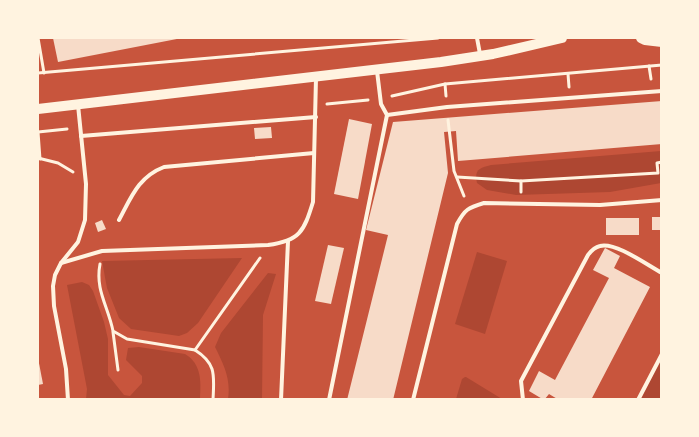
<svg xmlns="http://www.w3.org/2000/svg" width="699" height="437" viewBox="0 0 699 437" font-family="'Alegreya Sans',sans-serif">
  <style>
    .green { fill: #ae4732 }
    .building { fill: #f7dbc8 }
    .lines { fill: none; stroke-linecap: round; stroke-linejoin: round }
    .path { stroke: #fff3e0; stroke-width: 3 }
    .service { stroke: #fff3e0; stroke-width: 4 }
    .secondary { stroke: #fff3e0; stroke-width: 10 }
  </style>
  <rect width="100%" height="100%" fill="#c8553d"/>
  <g class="green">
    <path d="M 661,151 L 661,183 L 610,192 L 516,195 L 487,190 L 477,183 C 474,170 479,168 491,165 Z"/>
    <polygon points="477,252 507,261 485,334 455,324"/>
    <polygon points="242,258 198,323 187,333 179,336 131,329 119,318 107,288 102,261"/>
    <path d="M 268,273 L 276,274 L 263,315 L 262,399 L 228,399 C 231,379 224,365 215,347 L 221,333 Z"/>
    <path d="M 82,282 L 89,285 L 93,291 L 104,322 L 108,339 L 108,375 L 124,395 L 130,396 L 142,383 L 142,376 L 126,360 L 128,348 L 139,347 L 185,354 C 202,364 201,382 200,399 L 86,399 L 87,389 L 67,285 Z"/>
    <polygon points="661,358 661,399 641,399"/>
    <polygon points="465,377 466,377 502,399 456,399 462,379"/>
  </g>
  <g class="building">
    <polygon points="53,38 182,38 58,62"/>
    <polygon points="662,101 662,144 458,161 456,131 444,132 448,173 393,400 347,400 388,235 366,230 393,122"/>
    <polygon points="349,119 372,124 358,199 334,194"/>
    <polygon points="271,127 272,138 255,139 254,128"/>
    <rect x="652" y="217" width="10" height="13"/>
    <rect x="606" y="218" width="33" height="17"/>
    <polygon points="102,220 106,229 98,232 95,223"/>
    <polygon points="328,245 344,248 331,304 315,301"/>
    <polygon points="605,248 620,256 614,268 650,287 591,400 559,400 549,394 544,400 529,391 539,371 555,380 609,278 593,270"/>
    <polygon points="38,358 43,384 38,385"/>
  </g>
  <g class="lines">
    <g class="path">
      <polyline points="38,38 44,73"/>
      <polyline points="649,66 651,79"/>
      <polyline points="38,73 438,38"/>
      <polyline points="568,74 569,87"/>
      <polyline points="445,84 446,96"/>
      <polyline points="392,96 445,84 662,65"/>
      <polyline points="327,104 368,100"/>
      <polyline points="448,120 454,171 464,196"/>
      <polyline points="38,132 67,129"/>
      <polyline points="38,132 40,159"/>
      <polyline points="38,158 58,163 73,172"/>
      <polyline points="457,177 521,181"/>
      <polyline points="521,192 521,181 658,173 657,163 662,162"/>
      <path d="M 100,264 C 95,290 108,306 113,331 L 127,339 L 195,350"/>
      <polyline points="113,332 118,370"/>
      <path d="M 213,400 C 214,376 217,364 195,350 L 260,258"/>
    </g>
    <g class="service">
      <polyline points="477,38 480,54"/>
      <polyline points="387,115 447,107 662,91"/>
      <polyline points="81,136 316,117"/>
      <path d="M 119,220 C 131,198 138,177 164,167 L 314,153"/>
      <path d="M 61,263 L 102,251 L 268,245 C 300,241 304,231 313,202 L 316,78"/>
      <polyline points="68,400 66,369 54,306 53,286 55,275 61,263 78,242 85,220 86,184 78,105"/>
      <polyline points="281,400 288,241"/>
      <polyline points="329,400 387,115 381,104 377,71"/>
      <path d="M 413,400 L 457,224 C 465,209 468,208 484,203 L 600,205 L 662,200"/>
      <path d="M 523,400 L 521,381 L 588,255 C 591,251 595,247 600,246 C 616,242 647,265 662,273"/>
      <polyline points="638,400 662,354"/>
    </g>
    <g class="secondary">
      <polyline points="641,38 645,40 662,42"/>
      <polyline points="38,109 441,62 493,54 562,38"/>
    </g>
  </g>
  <rect width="699" height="437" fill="none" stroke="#fff3e0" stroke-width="78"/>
</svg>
